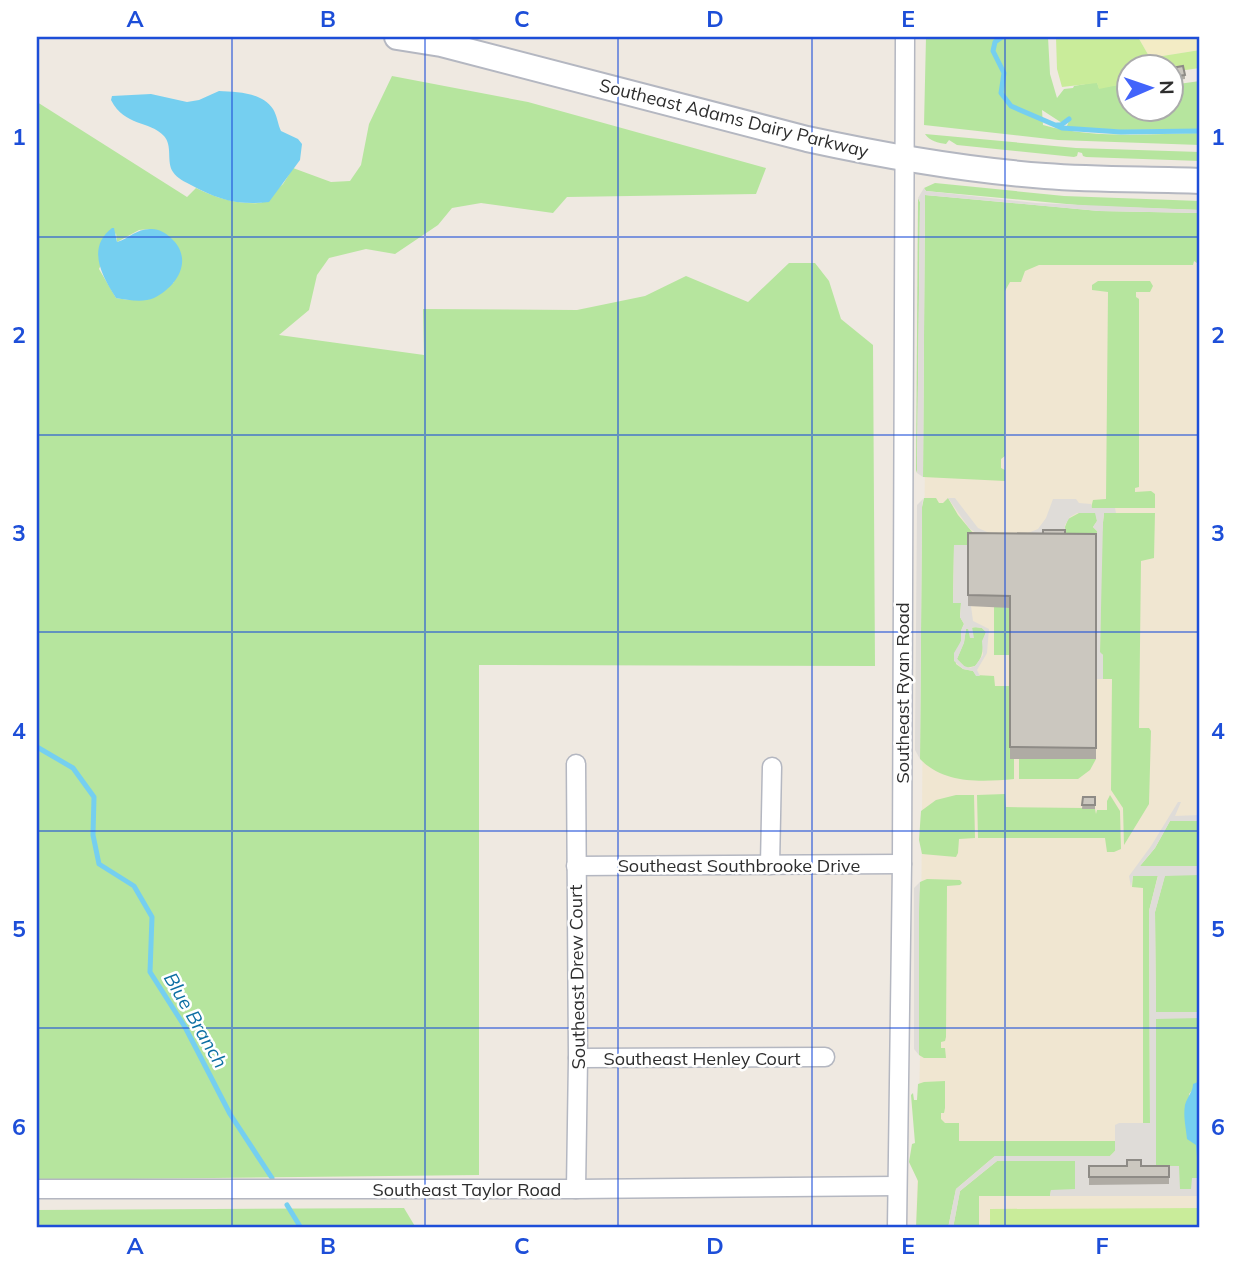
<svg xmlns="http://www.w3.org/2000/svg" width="1237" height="1265" viewBox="0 0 1237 1265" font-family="Mulish,sans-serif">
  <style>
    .education { fill: #f0e6d1 }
    .green { fill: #b6e59e; fill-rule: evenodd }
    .sand { fill: #f3ecc5 }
    .pitch { fill: #c9ec9a }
    .plaza { fill: #dfdcd8; fill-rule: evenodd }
    .water { fill: #75cff0 }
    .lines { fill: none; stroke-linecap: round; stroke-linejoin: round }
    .stream { stroke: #75cff0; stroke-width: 5 }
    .minor-casing { stroke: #b4b7c1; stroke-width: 21 }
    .secondary-casing { stroke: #b4b7c1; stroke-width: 28 }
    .minor { stroke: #fff; stroke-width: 18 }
    .secondary { stroke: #fff; stroke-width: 24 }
    .wall { fill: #afaba4 }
    .building { fill: #cbc7bf; stroke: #8e8b86; stroke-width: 2 }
    .grid { fill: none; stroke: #1d4ed8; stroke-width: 2; stroke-opacity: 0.55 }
    .labels { text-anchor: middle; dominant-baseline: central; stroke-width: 5; stroke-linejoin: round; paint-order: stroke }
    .street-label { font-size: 18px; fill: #2e2e2e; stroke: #fff }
    .water-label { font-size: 19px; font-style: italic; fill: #0d6fa3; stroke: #fff }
    .neatline { fill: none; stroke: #1d4ed8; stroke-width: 2.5 }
    .grid-label { font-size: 23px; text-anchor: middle; font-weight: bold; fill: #1d4ed8 }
  </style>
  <rect width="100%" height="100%" fill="#efe9e1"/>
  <polygon class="education" points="927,209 1200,228 1200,1228 916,1228 920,1056"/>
  <g class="green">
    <path d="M 926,37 L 1048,37 L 1050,74 L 1057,98 L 1064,89 L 1073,88 L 1074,86 L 1097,82 L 1099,88 L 1128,83 L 1128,108 L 1170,108 L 1171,85 L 1200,81 L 1200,129 L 1121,130 L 1072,127 L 1067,126 L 1070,118 L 1062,123 L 1042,110 L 1043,125 C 1093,139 1149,134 1200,133 L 1200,145 L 1058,140 L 924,125 Z"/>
    <path d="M 392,76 L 528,102 L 766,168 L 756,194 L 567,197 L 553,213 L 481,203 L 452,208 L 438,225 L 395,254 L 366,249 L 329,258 L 317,275 L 309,310 L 279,335 L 424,355 L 423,309 L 577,310 L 645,296 L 686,276 L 748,302 L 789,263 L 815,263 L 829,281 L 841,319 L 873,345 L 875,666 L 479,665 L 479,1175 L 37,1180 L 37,102 L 187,197 L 196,188 C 218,199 237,204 261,203 L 283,184 L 293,168 L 331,182 L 350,181 L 361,165 L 369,124 ZM 150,229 L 174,282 C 153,298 143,303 116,298 L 99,269 L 116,233 L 117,242 L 139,230 Z"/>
    <path d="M 925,134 L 1076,148 L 1200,152 L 1200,161 L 1086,157 L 1083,156 L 1082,153 L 1078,152 L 1077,156 L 1074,157 L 957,145 L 949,140 L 946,144 C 938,143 930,141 925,134 Z"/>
    <polygon points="935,183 1064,196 1200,201 1200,210 1088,206 926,191 924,188"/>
    <polygon points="925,195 1099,211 1200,213 1200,265 1194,261 1193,265 1039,265 1025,271 1021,282 1010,282 1005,291 1005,456 1001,459 1001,468 1005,470 1005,481 923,477"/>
    <polygon points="918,198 920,202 917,473 916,470"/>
    <polygon points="1098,281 1150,281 1153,286 1150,292 1136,292 1136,297 1139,299 1139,487 1135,488 1135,492 1151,491 1155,494 1155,508 1091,508 1093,500 1106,499 1108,292 1092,290 1092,285"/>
    <path d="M 924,498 L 936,498 L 939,503 L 943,503 L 948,498 L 958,515 L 983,545 L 954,545 L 953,603 L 961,603 L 960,617 L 964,624 C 960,631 963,635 961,641 C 958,652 955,650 956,664 L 963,669 L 973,671 L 976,675 L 994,676 L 995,686 L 1010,686 L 1010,758 L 1014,759 L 1014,779 C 981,782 944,784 920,759 L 922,507 Z"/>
    <polygon points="1079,513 1096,513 1097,521 1093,527 1097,531 1096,545 1066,535 1065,527 1068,519"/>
    <polygon points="1104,513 1155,513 1154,558 1141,561 1139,728 1149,728 1151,731 1149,804 1124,845 1123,808 1111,790 1112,679 1103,679 1103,655 1100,653 1101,542"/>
    <polygon points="994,606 1010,608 1010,655 994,655"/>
    <path d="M 976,627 L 982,628 L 986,632 C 981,644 986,655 975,666 L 966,668 L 957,659 L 964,642 L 966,629 Z"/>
    <polygon points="1019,759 1096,759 1090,770 1078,779 1019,779"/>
    <polygon points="1005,794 1006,807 1083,808 1095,809 1096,814 1097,810 1107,810 1107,801 1110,795 1120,811 1121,849 1114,852 1107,852 1105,838 978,838 977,795"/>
    <polygon points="956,795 974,795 975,838 959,839 958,853 956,857 922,854 919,840 921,811 936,800"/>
    <polygon points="1170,821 1200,821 1200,866 1140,866 1155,848"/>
    <polygon points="1133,875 1158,875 1149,911 1150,1124 1143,1123 1143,888 1132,887"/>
    <polygon points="1165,875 1200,875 1200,897 1198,897 1200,1012 1156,1012 1155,912"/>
    <polygon points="927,879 960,880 962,883 960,885 947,886 946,1037 945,1041 941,1042 941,1048 945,1048 946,1058 924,1058 919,1055 919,893 920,882"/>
    <path d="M 1156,1018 L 1200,1018 L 1200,1081 L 1189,1094 C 1193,1120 1200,1153 1200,1178 L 1192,1178 L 1192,1189 L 1179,1189 L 1156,1166 Z"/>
    <polygon points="945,1081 945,1108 944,1113 941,1113 941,1119 945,1123 959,1123 959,1141 1115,1141 1115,1151 1110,1156 995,1156 956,1189 948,1228 916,1228 918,1181 909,1162 912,1144 915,1143 911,1095 913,1093 914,1100 917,1100 918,1084 924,1082"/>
    <polygon points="1076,1160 1075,1190 1051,1190 1050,1196 979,1196 979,1228 953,1228 960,1191 997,1161"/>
    <polygon points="404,1208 416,1228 37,1228 37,1210"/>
  </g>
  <polygon class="sand" points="1138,37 1200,37 1200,50 1150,58"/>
  <g class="pitch">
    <polygon points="1056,37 1138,37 1150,58 1200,50 1200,68 1171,72 1170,66 1128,66 1128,83 1099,89 1097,83 1062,87 1057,69"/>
    <polygon points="1200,1208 1200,1228 990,1228 990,1209"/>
  </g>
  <g class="plaza">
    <polygon points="924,188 926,191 1036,203 1200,210 1200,213 1099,211 925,195 923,477 917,473 920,202 918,198"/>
    <polygon points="948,498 955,498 978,528 996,536 1023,535 1038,529 1046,518 1053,499 1076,499 1079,503 1091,504 1092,508 1115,508 1116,513 1104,513 1103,522 1100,652 1103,655 1103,679 1096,679 1097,531 1093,527 1097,521 1095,513 1077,513 1070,517 1065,525 1065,545 1043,545 1042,539 1024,541 1024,545 1012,545 1010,541 1001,541 1000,545 993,545 993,541 983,538 969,528"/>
    <polygon points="923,499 922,507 920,759 915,750 917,505"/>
    <path d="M 954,545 L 968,545 L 968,606 L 971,606 L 973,621 L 989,629 L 987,653 L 977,670 L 980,676 L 976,676 L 973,671 L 963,669 L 954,661 L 954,653 L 961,641 L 961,630 L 964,624 L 960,617 L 961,603 L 953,603 ZM 972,627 L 982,628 L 986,632 L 982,641 L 983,655 L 975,666 L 970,668 L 964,666 L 957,659 L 964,643 L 966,629 L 968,629 L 970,638 L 974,638 Z"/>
    <polygon points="1178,802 1181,802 1175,816 1200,815 1200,821 1170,821 1155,848 1140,866 1200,866 1200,875 1165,876 1155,912 1156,1012 1200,1012 1200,1018 1156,1019 1156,1166 1179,1166 1180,1189 1191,1189 1192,1178 1200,1178 1200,1196 1050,1196 1051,1190 1075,1189 1075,1161 997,1161 960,1191 953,1228 948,1228 956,1189 995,1156 1110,1156 1115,1151 1115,1125 1119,1123 1150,1123 1149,911 1158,876 1133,876 1131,887 1129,876 1151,846"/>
    <polygon points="920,882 919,912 919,1055 914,1049 914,888"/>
  </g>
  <g class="water">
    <path d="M 219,91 C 237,92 261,92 273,109 C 277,115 278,125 281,131 L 298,139 L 302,144 L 300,160 L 269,202 C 239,206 216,199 191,185 C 185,182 177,178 173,172 C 166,162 173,146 164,136 C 149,120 125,127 111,100 L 112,96 L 151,94 L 187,102 L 199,100 Z"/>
    <path d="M 112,228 L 114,228 L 117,242 C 130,238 137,228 152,229 C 159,229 166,233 171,238 C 194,259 178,286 154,298 C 143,303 128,300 116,298 C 102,276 86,248 112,228 Z"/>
    <path d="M 1200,1081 L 1200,1159 L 1197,1157 L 1196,1145 L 1187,1139 C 1186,1128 1183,1116 1185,1105 C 1187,1097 1193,1092 1193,1084 Z"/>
  </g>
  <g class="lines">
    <g class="stream">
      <polyline points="1002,37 995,42 993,51 1004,73 1001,93 1011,106 1062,128 1121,132 1200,131"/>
      <polyline points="1057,125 1061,125 1069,119"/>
      <polyline points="37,747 73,768 94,797 93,835 99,864 134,886 152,917 150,972 185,1027 230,1114 272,1178"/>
      <polyline points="287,1205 301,1228"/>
    </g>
    <g class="minor-casing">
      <g id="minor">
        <polyline points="770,865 772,767"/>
        <polyline points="576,866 902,864"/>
        <polyline points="578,1058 825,1057"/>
        <polyline points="37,1189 576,1189 897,1186"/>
        <polyline points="576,1189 578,1058 576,764"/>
        <polyline points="897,1228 902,864 905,37"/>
      </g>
    </g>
    <g class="secondary-casing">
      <path id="secondary" d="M 397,37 L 441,44 L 807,139 C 885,156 965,170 1045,176 C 1096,180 1149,179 1200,181"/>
    </g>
    <use href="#minor" class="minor"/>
    <use href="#secondary" class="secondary"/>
  </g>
  <g class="wall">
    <polygon points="1171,68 1185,75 1185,79 1171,81"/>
    <polygon points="968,533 1096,534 1096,759 1010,759 1010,608 968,606"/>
    <polygon points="1083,797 1095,797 1095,809 1082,809"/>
    <polygon points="1198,885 1200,885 1200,1005 1199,1005"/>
    <polygon points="1089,1166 1169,1166 1169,1184 1089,1185"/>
  </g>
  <g class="building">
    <polygon points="1183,66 1185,75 1171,77 1171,68"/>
    <rect x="1043" y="530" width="22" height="4"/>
    <polygon points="968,533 1096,534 1096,748 1010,747 1010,596 968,595"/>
    <polygon points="1083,797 1095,797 1095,805 1082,805"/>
    <polygon points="1198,885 1200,885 1200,994 1199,994"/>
    <polygon points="1127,1160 1141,1160 1141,1166 1169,1166 1169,1177 1089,1177 1089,1166 1127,1166"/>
  </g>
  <path class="grid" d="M 232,37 L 232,1228M 425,37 L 425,1228M 618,37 L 618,1228M 812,37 L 812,1228M 1005,37 L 1005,1228M 37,237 L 1200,237M 37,435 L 1200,435M 37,632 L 1200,632M 37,831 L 1200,831M 37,1028 L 1200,1028"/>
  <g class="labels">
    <g class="street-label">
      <text transform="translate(734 118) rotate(14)">Southeast Adams Dairy Parkway</text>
      <text transform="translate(902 693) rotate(-90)">Southeast Ryan Road</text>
      <text x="739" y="865">Southeast Southbrooke Drive</text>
      <text transform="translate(577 977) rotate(-91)">Southeast Drew Court</text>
      <text x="702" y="1058">Southeast Henley Court</text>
      <text x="467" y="1189">Southeast Taylor Road</text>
    </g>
    <g class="water-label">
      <text transform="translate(196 1020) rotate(60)">Blue Branch</text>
    </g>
  </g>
  <rect width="1237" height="1265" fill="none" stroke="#ffffff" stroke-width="77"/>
  <g transform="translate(1150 88) rotate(88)"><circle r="33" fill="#ffffff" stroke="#ababab" stroke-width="2"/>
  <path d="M0-5L12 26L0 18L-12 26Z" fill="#4264fb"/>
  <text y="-10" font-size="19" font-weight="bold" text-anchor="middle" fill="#2e2e2e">N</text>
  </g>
  <rect x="38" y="38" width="1160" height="1188" class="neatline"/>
  <g class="grid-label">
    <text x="135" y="27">A</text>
    <text x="328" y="27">B</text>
    <text x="522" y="27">C</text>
    <text x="715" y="27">D</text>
    <text x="908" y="27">E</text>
    <text x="1102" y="27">F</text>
    <text x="19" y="145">1</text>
    <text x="1218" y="145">1</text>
    <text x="19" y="343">2</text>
    <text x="1218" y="343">2</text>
    <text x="19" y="541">3</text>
    <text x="1218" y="541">3</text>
    <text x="19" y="739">4</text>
    <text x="1218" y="739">4</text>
    <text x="19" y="937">5</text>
    <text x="1218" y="937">5</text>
    <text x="19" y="1135">6</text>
    <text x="1218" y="1135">6</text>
    <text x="135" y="1254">A</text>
    <text x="328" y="1254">B</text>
    <text x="522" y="1254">C</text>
    <text x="715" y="1254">D</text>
    <text x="908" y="1254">E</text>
    <text x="1102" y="1254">F</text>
  </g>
</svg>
